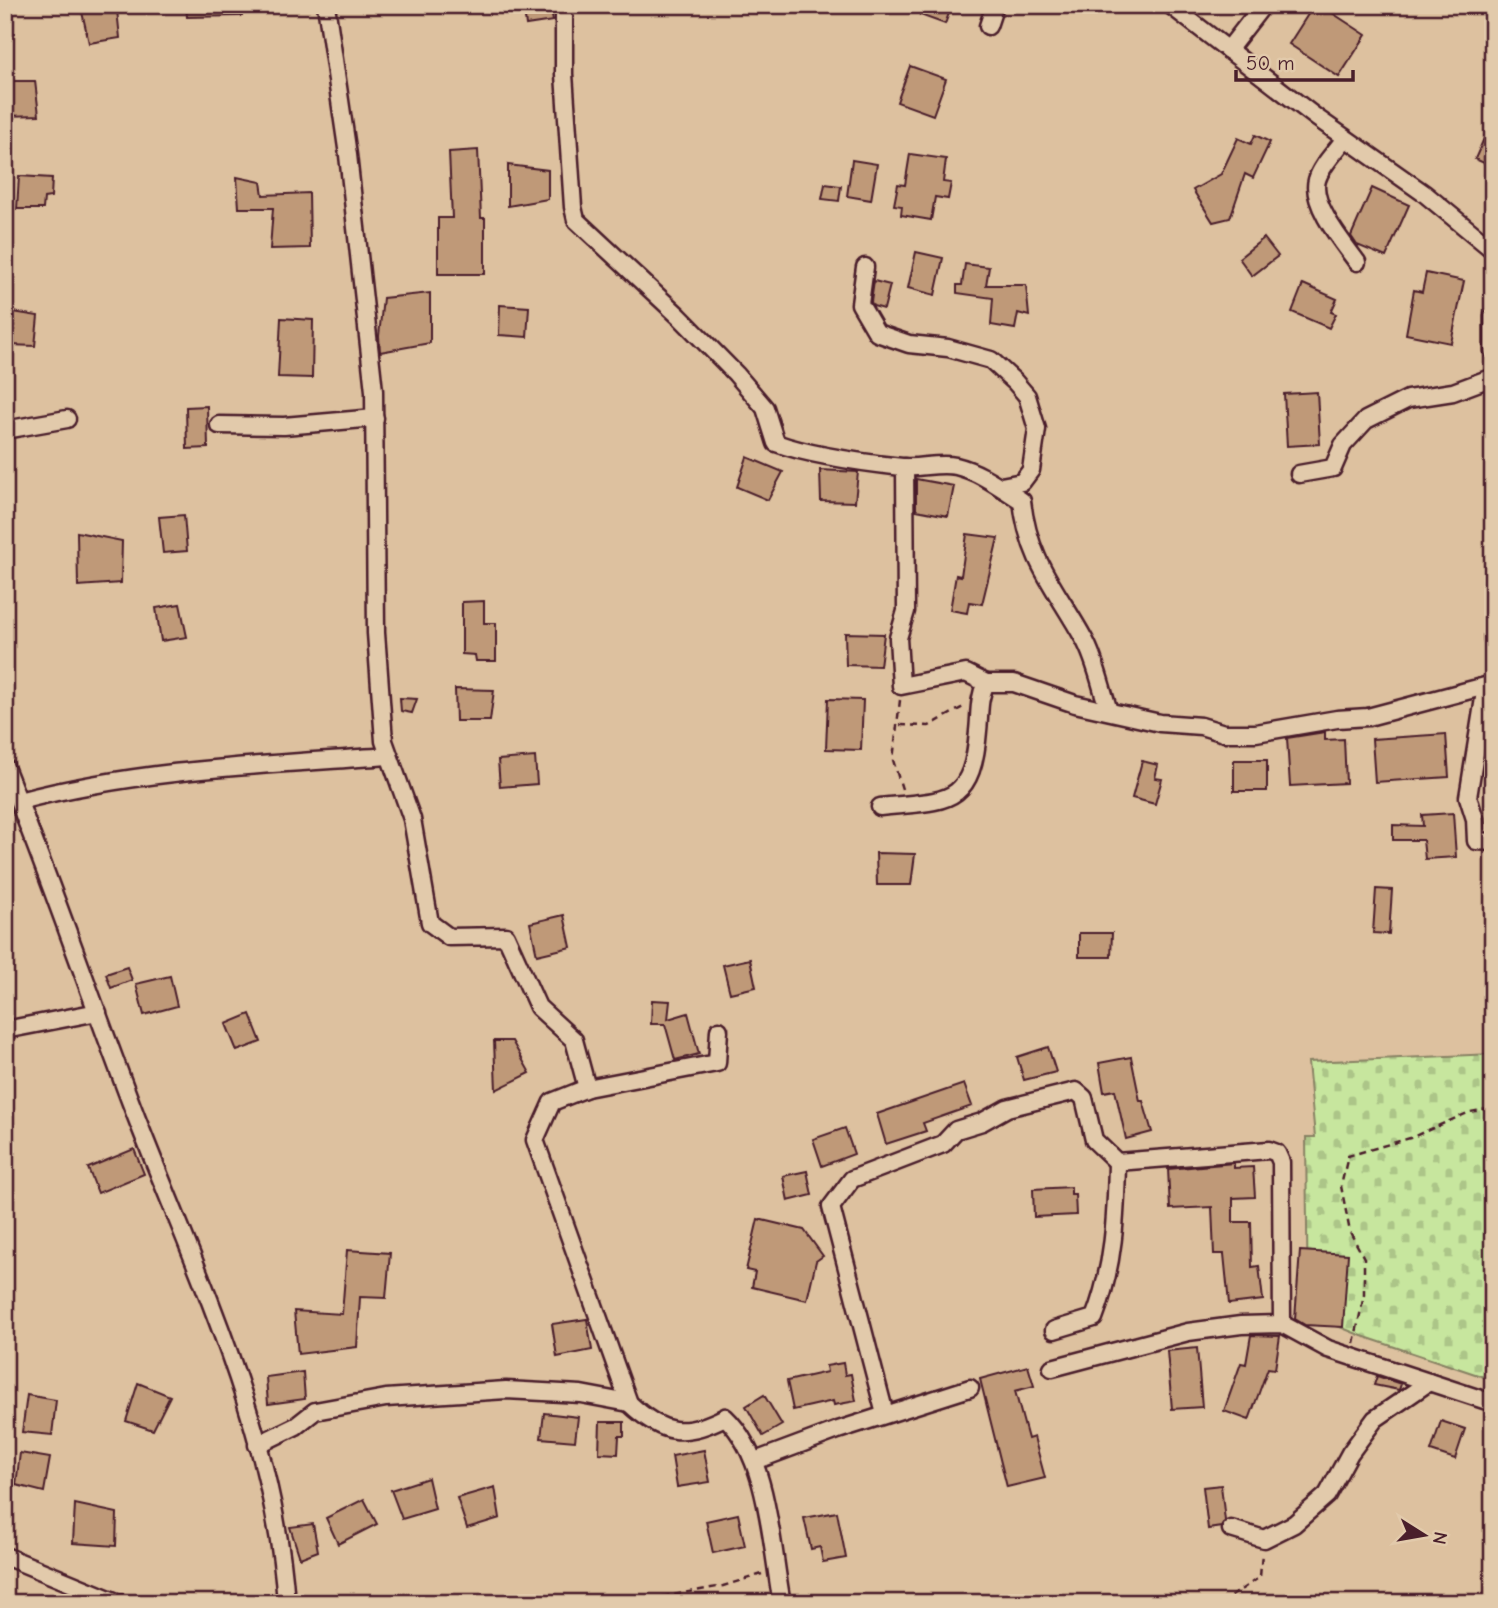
<svg xmlns="http://www.w3.org/2000/svg" width="1498" height="1608" viewBox="0 0 1498 1608" font-family="'Comic Neue',sans-serif">
  <style>
    .cemetery { fill: url(#cemetery-stones); stroke: #888264; stroke-width: 2 }
    .building { fill: #bf9978; stroke: #4a1f2b; stroke-width: 2 }
    .lines { fill: none; stroke-linecap: round; stroke-linejoin: round }
    .street-casing { stroke: #4a1f2b; stroke-width: 21 }
    .path { stroke: #4a1f2b; stroke-width: 2.5; stroke-dasharray: 7 5; stroke-linecap: butt }
    .street { stroke: #e2caab; stroke-width: 16 }
  </style>
  <defs>
    <pattern id="cemetery-stones" width="16" height="16" patternUnits="userSpaceOnUse" patternTransform="scale(1.75)"><rect width="16" height="16" fill="#c7e69e"/><path d="M2 7V4a2 2 0 0 1 4 0v3zM10 15v-3a2 2 0 0 1 4 0v3z" fill="#acc588"/></pattern>
  </defs>
  <rect width="100%" height="100%" fill="#ddc19f"/>
  <filter id="ink" filterUnits="userSpaceOnUse"><feTurbulence type="fractalNoise" baseFrequency=".0143" numOctaves="2"/><feDisplacementMap in="SourceGraphic" scale="14" xChannelSelector="R" yChannelSelector="G"/><feConvolveMatrix kernelMatrix="1 2 1 2 8 2 1 2 1" color-interpolation-filters="sRGB"/></filter>
  <g filter="url(#ink)">
    <polygon class="cemetery" points="1493,1054 1493,1380 1362,1336 1308,1314 1306,1137 1315,1137 1308,1062"/>
    <g class="building">
      <polygon points="186,5 242,5 242,16 187,17"/>
      <polygon points="523,5 550,5 553,21 526,25"/>
      <polygon points="924,5 952,5 945,24 920,15"/>
      <polygon points="1314,5 1320,5 1366,35 1339,77 1289,44"/>
      <polygon points="117,10 120,38 89,43 82,12"/>
      <polygon points="910,66 946,79 933,115 897,102"/>
      <polygon points="5,81 35,81 39,115 5,116"/>
      <polygon points="1493,118 1493,167 1475,159"/>
      <polygon points="1255,135 1270,142 1253,178 1245,174 1230,218 1213,222 1193,190 1221,174 1238,138 1251,144"/>
      <polygon points="478,150 481,218 485,218 485,274 438,274 438,218 452,218 449,152"/>
      <polygon points="910,154 946,159 943,182 951,183 948,199 935,197 931,220 901,215 902,206 894,205 898,184 905,185"/>
      <polygon points="852,160 877,164 871,200 847,196"/>
      <polygon points="508,165 548,170 548,199 508,206"/>
      <polygon points="19,176 52,178 51,197 44,198 43,209 17,209"/>
      <polygon points="237,177 261,182 263,195 309,193 310,248 270,249 273,208 239,208"/>
      <polygon points="825,184 841,186 839,201 822,199"/>
      <polygon points="1372,188 1409,205 1386,257 1357,245 1351,236"/>
      <polygon points="1264,238 1278,256 1252,276 1239,258"/>
      <polygon points="916,252 943,258 935,295 908,288"/>
      <polygon points="965,264 989,267 986,285 1026,285 1029,316 1018,313 1015,329 991,325 993,298 957,293 957,285 962,285"/>
      <polygon points="1426,273 1464,281 1451,343 1406,334 1414,290 1422,292"/>
      <polygon points="874,281 890,285 884,309 873,306 871,302"/>
      <polygon points="1303,284 1337,299 1331,312 1336,314 1329,328 1292,312"/>
      <polygon points="430,293 430,343 380,352 379,336 383,298"/>
      <polygon points="500,305 529,307 527,337 499,335"/>
      <polygon points="7,311 38,316 35,346 10,345"/>
      <polygon points="281,318 313,320 312,378 278,377"/>
      <polygon points="1317,392 1320,444 1287,446 1284,394"/>
      <polygon points="207,406 208,448 187,449 186,407"/>
      <polygon points="747,457 783,472 768,500 737,487"/>
      <polygon points="820,470 858,472 855,502 821,501"/>
      <polygon points="916,479 954,486 948,516 916,510"/>
      <polygon points="184,515 187,551 163,553 159,517"/>
      <polygon points="77,532 122,541 121,583 78,586"/>
      <polygon points="967,534 998,538 982,604 969,602 967,613 950,610 956,575 961,576"/>
      <polygon points="484,601 484,623 496,623 496,661 476,661 475,655 462,654 462,602"/>
      <polygon points="180,604 187,637 161,641 156,608"/>
      <polygon points="845,633 884,634 880,666 846,665"/>
      <polygon points="455,689 494,690 490,721 456,721"/>
      <polygon points="400,698 417,699 412,713 401,711"/>
      <polygon points="828,699 863,700 861,750 826,749"/>
      <polygon points="1325,732 1325,740 1344,739 1346,783 1290,786 1287,738"/>
      <polygon points="1446,734 1449,777 1375,782 1372,739"/>
      <polygon points="535,757 537,784 500,787 498,760"/>
      <rect x="1234" y="760" width="33" height="31"/>
      <polygon points="1142,761 1158,765 1155,778 1162,779 1155,804 1132,798"/>
      <polygon points="1453,813 1456,857 1425,859 1423,840 1393,840 1393,825 1423,826 1422,815"/>
      <polygon points="876,853 915,854 911,885 877,885"/>
      <polygon points="1376,889 1392,890 1389,934 1373,933"/>
      <polygon points="564,915 571,947 537,955 530,923"/>
      <polygon points="1079,933 1112,933 1111,957 1079,957"/>
      <polygon points="750,959 756,987 730,993 723,965"/>
      <polygon points="127,967 132,980 111,988 106,974"/>
      <polygon points="170,976 177,1006 144,1015 136,984"/>
      <polygon points="652,1000 670,1001 668,1019 688,1013 699,1054 675,1060 665,1024 651,1024"/>
      <polygon points="250,1014 261,1042 237,1051 226,1024"/>
      <polygon points="494,1041 512,1041 530,1073 496,1090"/>
      <polygon points="1048,1047 1056,1072 1024,1080 1017,1057"/>
      <polygon points="1131,1057 1140,1101 1143,1101 1152,1132 1126,1139 1115,1090 1104,1092 1099,1063"/>
      <polygon points="964,1084 972,1106 923,1123 926,1131 886,1144 877,1114"/>
      <polygon points="845,1128 854,1154 822,1166 813,1139"/>
      <polygon points="134,1149 144,1174 98,1193 88,1168"/>
      <polygon points="1234,1163 1234,1168 1253,1167 1255,1197 1233,1198 1233,1222 1251,1222 1252,1267 1259,1266 1263,1300 1229,1304 1224,1254 1214,1254 1212,1207 1170,1209 1168,1169"/>
      <polygon points="807,1171 812,1195 788,1201 783,1176"/>
      <polygon points="1071,1187 1071,1194 1075,1194 1076,1215 1034,1217 1033,1189"/>
      <polygon points="758,1219 804,1230 823,1256 816,1261 807,1300 752,1287 755,1272 746,1270"/>
      <polygon points="347,1250 390,1253 386,1298 360,1297 357,1347 298,1354 294,1311 342,1314"/>
      <polygon points="1300,1251 1348,1254 1343,1327 1305,1325 1295,1319"/>
      <polygon points="587,1319 592,1350 557,1357 552,1324"/>
      <polygon points="1251,1335 1280,1336 1275,1369 1268,1368 1249,1420 1224,1411 1241,1363 1246,1364"/>
      <polygon points="1197,1348 1202,1407 1172,1409 1167,1351"/>
      <polygon points="843,1363 845,1375 851,1374 856,1401 834,1405 833,1401 793,1410 787,1381 827,1372 826,1366"/>
      <polygon points="1028,1366 1034,1386 1015,1391 1028,1439 1034,1437 1045,1478 1007,1487 980,1379"/>
      <polygon points="303,1372 305,1399 268,1404 266,1377"/>
      <polygon points="1377,1376 1401,1384 1399,1390 1374,1385"/>
      <polygon points="138,1383 170,1396 153,1430 126,1421"/>
      <polygon points="27,1395 56,1400 52,1435 22,1432"/>
      <polygon points="764,1395 782,1425 763,1436 746,1406"/>
      <polygon points="544,1413 578,1417 575,1441 541,1438"/>
      <polygon points="1441,1421 1465,1429 1455,1459 1431,1451"/>
      <polygon points="600,1422 624,1422 624,1436 619,1436 618,1454 599,1453"/>
      <polygon points="704,1450 710,1482 677,1487 672,1456"/>
      <polygon points="20,1453 50,1458 44,1492 16,1485"/>
      <polygon points="428,1478 435,1509 402,1519 391,1490"/>
      <polygon points="1221,1485 1225,1521 1221,1527 1208,1529 1203,1487"/>
      <polygon points="495,1487 500,1518 467,1528 457,1498"/>
      <polygon points="364,1499 377,1524 338,1544 326,1518"/>
      <polygon points="75,1504 117,1513 116,1546 73,1543"/>
      <polygon points="837,1512 846,1558 823,1562 820,1547 811,1549 804,1518"/>
      <polygon points="738,1514 745,1546 713,1553 706,1521"/>
      <polygon points="313,1524 318,1551 300,1558 290,1527"/>
    </g>
    <g class="lines">
      <g class="street-casing">
        <g id="street">
          <path d="M 326,5 L 348,155 L 374,391 L 376,633 L 384,741 L 412,819 L 430,923 L 449,937 L 506,936 L 538,1007 L 574,1040 L 587,1088 L 552,1102 L 535,1140 L 629,1403 C 663,1435 684,1438 725,1417 C 769,1458 771,1546 782,1603"/>
          <path d="M 564,5 L 564,74 L 573,207 L 576,220 L 679,316 L 736,374 L 765,408 L 776,443 C 809,455 866,463 902,467 C 920,469 938,462 956,466 C 981,472 1001,488 1022,501 C 1029,562 1056,588 1084,639 C 1096,660 1101,688 1109,711"/>
          <polyline points="1170,5 1317,118 1425,194 1493,250"/>
          <polyline points="988,26 995,5"/>
          <polyline points="1228,50 1263,5"/>
          <path d="M 1345,138 C 1337,151 1321,165 1317,180 C 1310,204 1344,244 1357,262"/>
          <polyline points="865,267 860,304 877,333 909,344 948,348 991,360 1015,382 1027,396 1037,429 1031,470 1022,482 1001,486"/>
          <polyline points="1493,316 1493,351"/>
          <polyline points="219,425 284,426 375,418"/>
          <polyline points="5,430 67,419"/>
          <polyline points="905,467 906,611 898,638 901,686 966,673 986,683"/>
          <polyline points="1299,474 1333,468 1343,445 1366,420 1408,399 1453,392 1493,377"/>
          <polyline points="1493,587 1493,640"/>
          <polyline points="1486,686 1468,797 1475,819 1476,841 1493,842"/>
          <path d="M 5,767 C 52,883 92,1002 137,1119 C 198,1276 275,1433 286,1603"/>
          <path d="M 19,801 C 141,769 264,765 389,756"/>
          <path d="M 880,807 C 945,800 972,808 978,731 C 980,714 978,699 986,683 L 1014,683 L 1075,704 L 1160,723 L 1201,726 L 1224,733 L 1256,733 L 1337,719 L 1368,717 L 1493,684"/>
          <polyline points="5,1030 98,1012"/>
          <polyline points="587,1088 717,1063 719,1030"/>
          <path d="M 1054,1330 L 1094,1318 C 1114,1267 1116,1216 1117,1162"/>
          <polyline points="1052,1368 1188,1332 1241,1325 1282,1324 1328,1349 1493,1403"/>
          <polyline points="885,1414 831,1207 852,1179 943,1144 956,1130 982,1122 1007,1108 1076,1091 1084,1098 1094,1140 1117,1162 1269,1150 1277,1153 1281,1162 1282,1324"/>
          <polyline points="257,1445 296,1426 315,1411 386,1398 506,1390 581,1394 629,1403"/>
          <polyline points="755,1461 838,1430 970,1388"/>
          <polyline points="1231,1529 1264,1539 1294,1524 1327,1495 1350,1453 1375,1419 1429,1382"/>
          <polyline points="5,1556 119,1603"/>
        </g>
      </g>
      <g class="path">
        <polyline points="900,700 893,760 902,789"/>
        <polyline points="900,725 929,726 965,706"/>
        <polyline points="1354,1343 1364,1295 1364,1258 1350,1232 1341,1186 1348,1156 1410,1138 1470,1112 1493,1108"/>
        <polyline points="627,1603 723,1586 762,1574"/>
        <polyline points="1221,1603 1260,1577 1262,1553"/>
      </g>
      <use href="#street" class="street"/>
    </g>
  </g>
  <rect width="1498" height="1608" fill="none" stroke="#e2caab" stroke-width="28"/>
  <rect x="14" y="14" width="1470" height="1580" fill="none" stroke="#4a1f2b" stroke-width="2.5" filter="url(#ink)"/>
  <g transform="translate(1424 1535) rotate(101)" stroke="#e2caab" stroke-width="5" paint-order="stroke">
  <path d="M0-5L12 26L0 18L-12 26Z" fill="#4a1f2b"/>
  <text y="-10" font-size="19" font-weight="bold" text-anchor="middle" fill="#4a1f2b">N</text>
  </g>
  <path d="M1236 70v10h117v-10" fill="none" stroke="#4a1f2b" stroke-width="3.5"/>
  <text x="1246" y="70" font-size="21" fill="#4a1f2b" stroke="#e2caab" stroke-width="5" paint-order="stroke">50 m</text>
</svg>
